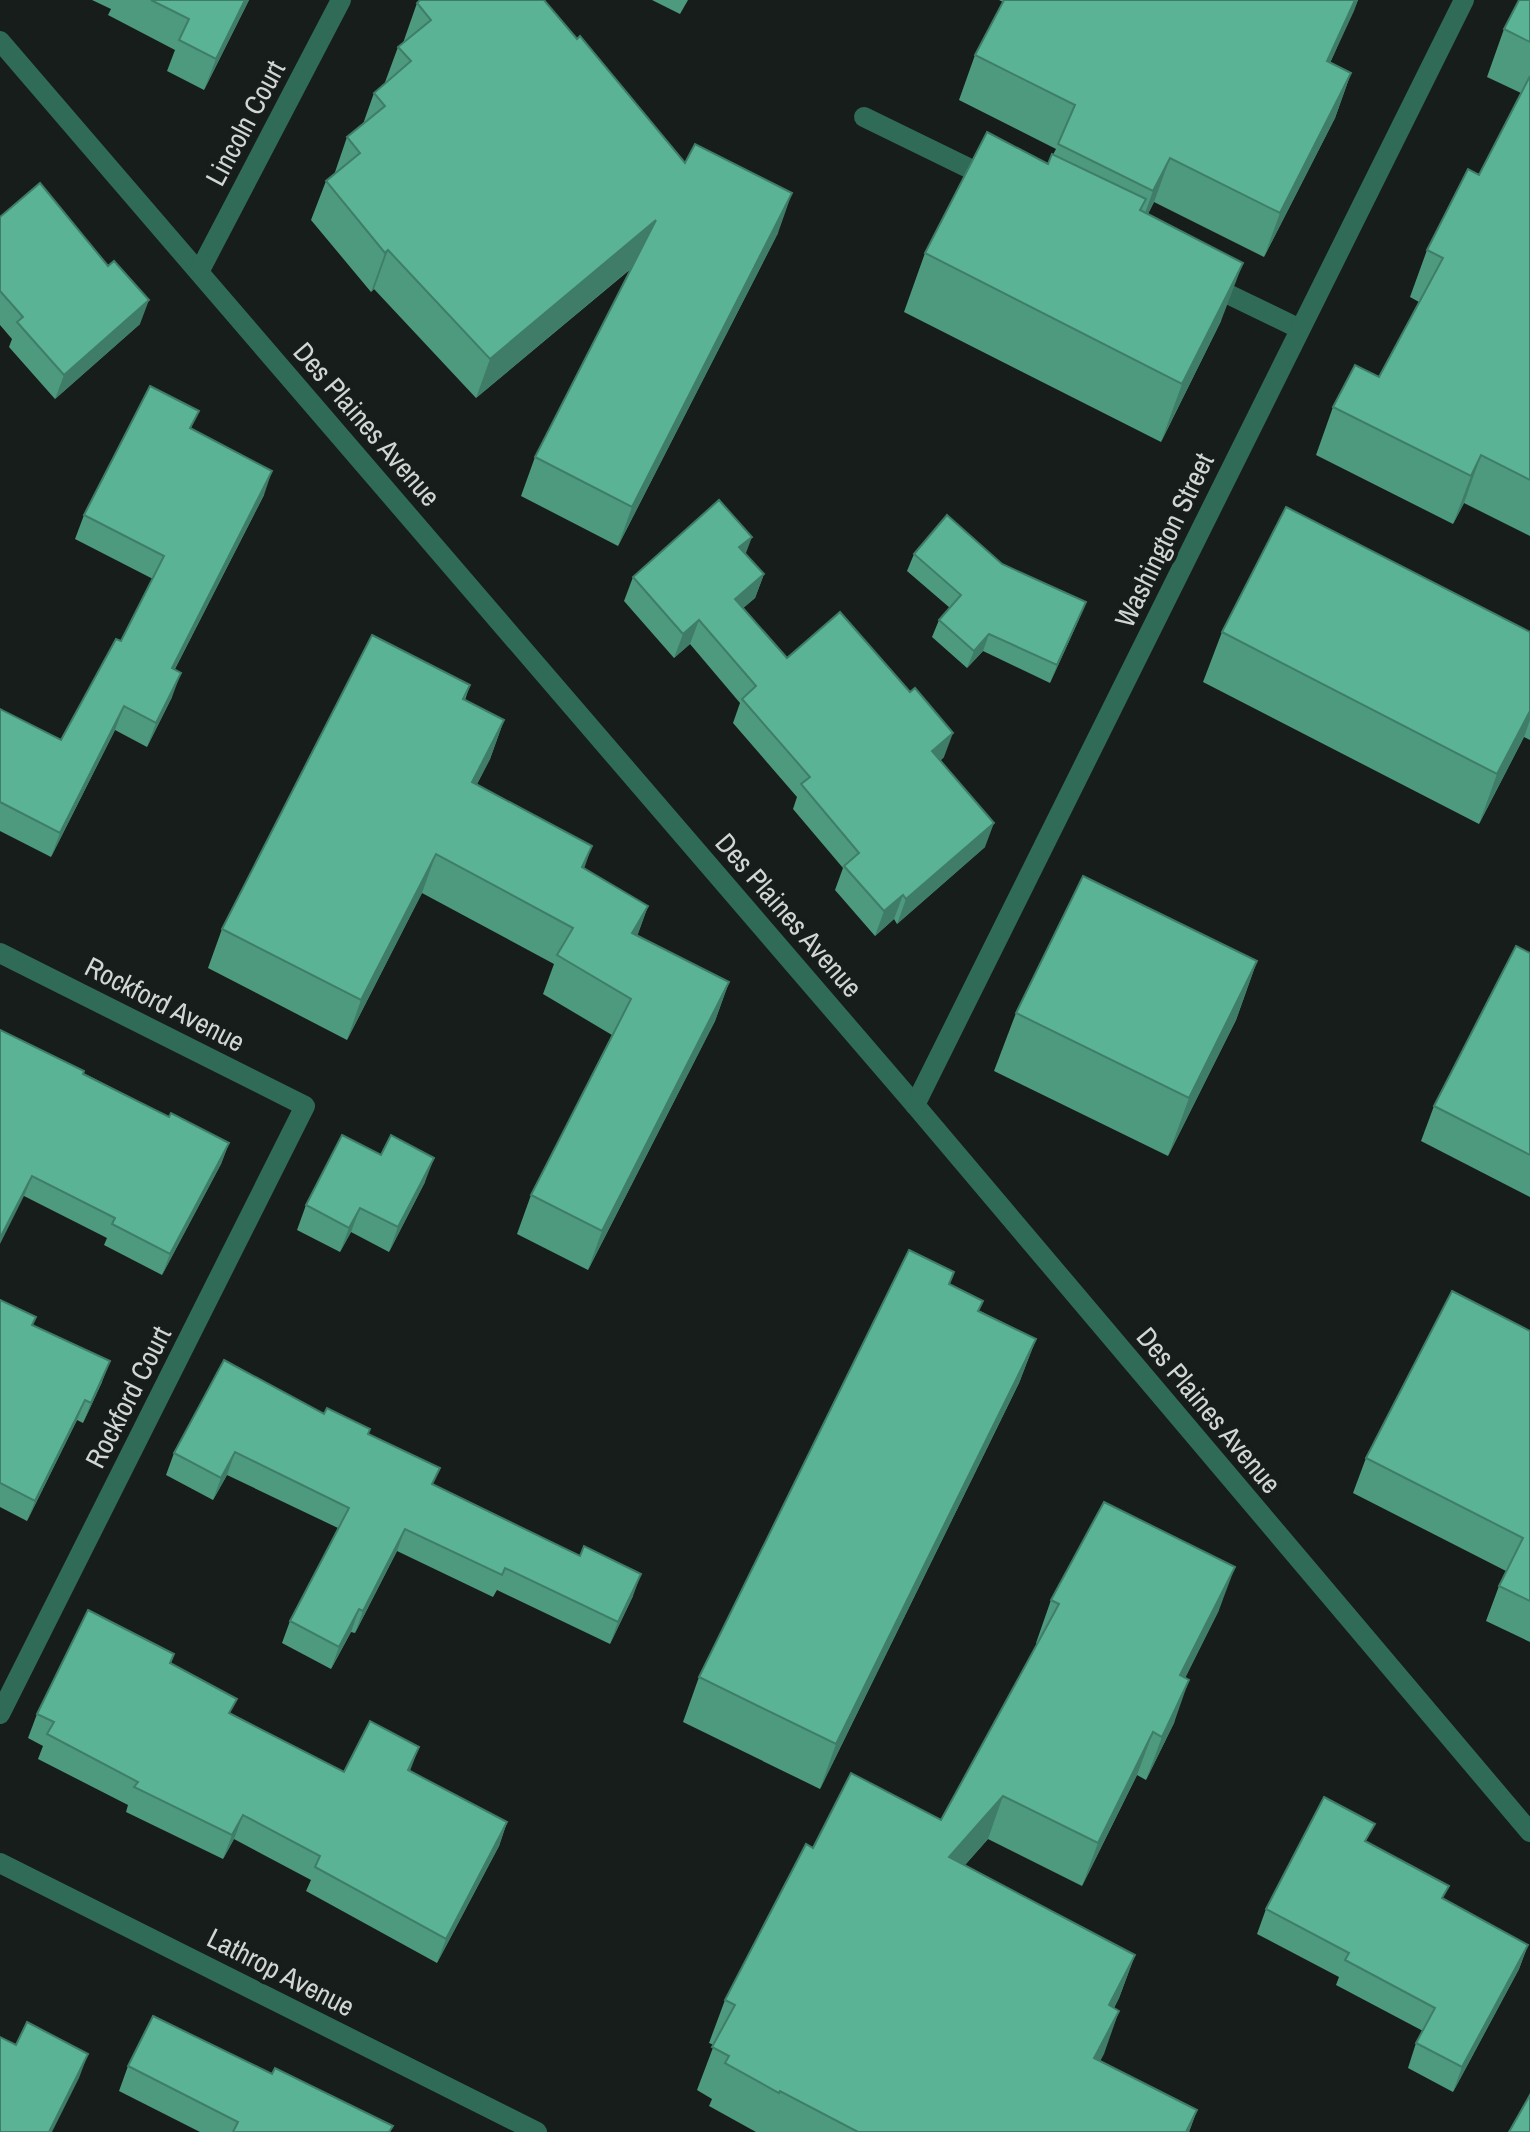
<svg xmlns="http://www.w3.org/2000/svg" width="1530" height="2132" viewBox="0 0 1530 2132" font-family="'Archivo Narrow',sans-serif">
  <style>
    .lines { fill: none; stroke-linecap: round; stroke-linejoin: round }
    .minor { stroke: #2f6b56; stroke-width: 20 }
    .wall { fill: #4d9a7f }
    .shaded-wall { fill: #3f7d68 }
    .building { fill: #5ab394; stroke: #3f7d68; stroke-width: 2 }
    .labels { text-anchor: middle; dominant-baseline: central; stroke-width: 8; stroke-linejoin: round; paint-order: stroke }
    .street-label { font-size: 28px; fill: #d1d6d4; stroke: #171d1a }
  </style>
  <rect width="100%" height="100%" fill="#171d1a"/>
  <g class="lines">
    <g class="minor">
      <polyline points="0,41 915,1105 1530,1832"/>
      <polyline points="864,117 991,179"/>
      <polyline points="199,272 341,0"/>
      <polyline points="1207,284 1300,329"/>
      <polyline points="0,953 305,1106 0,1714"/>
      <polyline points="915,1105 1464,0"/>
      <polyline points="0,1863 537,2132"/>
    </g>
  </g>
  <g class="wall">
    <polygon points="92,0 249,0 204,90 167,71 175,50 108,15 111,9"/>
    <polygon points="652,0 688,0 680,14"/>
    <polygon points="999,0 1358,0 1330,63 1351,73 1335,118 1264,257 1154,202 1148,214 1221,321 1161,442 904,312 925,253 1048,164 1056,149 959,100 975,55 1003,2"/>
    <polygon points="1530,0 1530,536 1464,503 1453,524 1316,455 1333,407 1379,377 1419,302 1410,297 1427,250 1479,175 1521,93 1487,77 1504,29"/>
    <polygon points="417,3 685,163 778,233 618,546 521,496 535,457 632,268 476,398 374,289 371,292 311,220 326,181 334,175 347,137 363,124 374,93 384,85 398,47 403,43"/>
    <polygon points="0,217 140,324 55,399 9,347 12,339 0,325"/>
    <polygon points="192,430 264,495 175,669 172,697 147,747 115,730 51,857 0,831 0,709 61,740 121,641 153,579 75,539 84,515"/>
    <polygon points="745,554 764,574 755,598 743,608 787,658 944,757 940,761 985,847 897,924 894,919 875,936 835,890 843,868 793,809 797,797 733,723 740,703 690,644 674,658 624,601 633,577"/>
    <polygon points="914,554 1002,564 1079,619 1050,683 983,651 967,668 932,637 939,620 950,608 907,571"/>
    <polygon points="1222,632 1530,632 1530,740 1524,737 1479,824 1203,682"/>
    <polygon points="470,685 465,700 504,720 490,759 477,784 584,868 648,906 637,936 729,982 715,1021 588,1270 517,1234 531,1195 612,1035 543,994 554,964 422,893 347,1040 208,968 222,929"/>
    <polygon points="1530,953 1530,1197 1421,1141 1434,1106"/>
    <polygon points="1257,961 1236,1020 1168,1156 994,1071 1016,1013"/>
    <polygon points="0,1030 169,1117 229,1143 221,1164 162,1275 104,1245 107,1238 24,1196"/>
    <polygon points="425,1182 389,1252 351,1232 340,1252 297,1230 306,1205"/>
    <polygon points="0,1300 102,1382 83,1423 77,1420 27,1521 0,1507"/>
    <polygon points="980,1311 1036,1339 1019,1383 820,1789 683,1722 699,1677"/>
    <polygon points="1530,1331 1530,1642 1486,1621 1499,1586 1506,1571 1353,1493 1366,1458"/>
    <polygon points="324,1414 368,1434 434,1485 633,1596 610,1644 497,1590 493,1597 397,1551 355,1633 351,1632 331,1669 282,1643 290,1621 338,1528 227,1475 213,1500 166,1475 174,1453"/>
    <polygon points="1051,1600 1219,1610 1185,1678 1174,1723 1146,1780 1137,1775 1082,1886 988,1839 965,1865 1135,1955 1119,1998 1114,2008 1119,2011 1100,2061 1197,2110 1189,2132 756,2132 709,2106 712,2099 697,2090 714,2045 709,2043 725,2000 813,1848 941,1820 1037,1644 1036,1643"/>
    <polygon points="174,1654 171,1663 232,1714 344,1772 410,1771 507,1822 499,1846 437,1963 306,1891 311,1880 234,1839 223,1859 126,1812 128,1805 38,1759 43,1746 28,1738 37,1714"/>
    <polygon points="1368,1843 1444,1899 1528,1945 1519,1969 1453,2092 1408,2068 1416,2043 1423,2031 1336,1985 1339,1977 1257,1934 1266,1909"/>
    <polygon points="128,2066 272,2074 393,2126 390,2132 200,2132 119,2091"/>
  </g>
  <g class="shaded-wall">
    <polygon points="245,0 249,0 204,90 216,59"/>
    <polygon points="1355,0 1358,0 1354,11 1310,106 1327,61"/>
    <polygon points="1351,73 1335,118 1264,257 1280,213"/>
    <polygon points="1170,158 1154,202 1137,235 1153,191"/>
    <polygon points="792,193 778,233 618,546 632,507"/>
    <polygon points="656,220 642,259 476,398 490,359"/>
    <polygon points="388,250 374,289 371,292 385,253"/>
    <polygon points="1243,263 1221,321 1161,442 1182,384"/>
    <polygon points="149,300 140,324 55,399 64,375"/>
    <polygon points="1481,455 1464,503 1453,524 1471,476"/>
    <polygon points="272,471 264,495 163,692 172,668"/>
    <polygon points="752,537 743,561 739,547"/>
    <polygon points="764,574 755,598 726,623 735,599"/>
    <polygon points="1086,602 1079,619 1050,683 1057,665"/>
    <polygon points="699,620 690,644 674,658 683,634"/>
    <polygon points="989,634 983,651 967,668 974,651"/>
    <polygon points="181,673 172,697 147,747 156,723"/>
    <polygon points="124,706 115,730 51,857 60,833"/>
    <polygon points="1530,711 1530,720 1524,737 1479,824 1497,774"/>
    <polygon points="504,720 490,759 458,821 472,782"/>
    <polygon points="953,733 944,757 923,775 932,751"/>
    <polygon points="994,823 985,847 897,924 906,899"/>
    <polygon points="592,846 578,886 582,867"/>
    <polygon points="436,854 422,893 347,1040 361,1000"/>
    <polygon points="903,895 894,919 875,936 884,911"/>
    <polygon points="648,906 634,945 632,933"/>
    <polygon points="1257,961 1236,1020 1168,1156 1189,1098"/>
    <polygon points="729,982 715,1021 588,1270 602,1231"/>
    <polygon points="229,1143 221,1164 162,1275 170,1254"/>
    <polygon points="434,1158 425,1182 389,1252 398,1227"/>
    <polygon points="32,1176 24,1196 0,1244 0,1238"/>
    <polygon points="360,1208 351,1232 340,1252 349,1228"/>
    <polygon points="1036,1339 1019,1383 820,1789 836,1744"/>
    <polygon points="110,1361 102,1382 83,1423 91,1403"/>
    <polygon points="85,1400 77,1420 27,1521 35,1501"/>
    <polygon points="235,1452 227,1475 213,1500 221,1478"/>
    <polygon points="405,1529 397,1551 355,1633 363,1611"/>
    <polygon points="1235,1567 1219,1610 1165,1718 1180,1675"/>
    <polygon points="641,1574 633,1596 610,1644 618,1622"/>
    <polygon points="359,1609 351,1632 331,1669 339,1647"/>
    <polygon points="1189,1680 1174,1723 1146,1780 1162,1737"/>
    <polygon points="1153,1732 1137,1775 1082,1886 1098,1843"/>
    <polygon points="419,1747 410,1771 408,1770"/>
    <polygon points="1003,1796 988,1839 934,1900 949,1857"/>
    <polygon points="243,1815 234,1839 223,1859 232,1835"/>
    <polygon points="507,1822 499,1846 437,1963 446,1939"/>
    <polygon points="1528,1945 1519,1969 1453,2092 1462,2067"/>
    <polygon points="1135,1955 1119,1998 1093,2048 1109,2005"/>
    <polygon points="1119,2011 1104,2054 1079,2101 1094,2058"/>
    <polygon points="88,2054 79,2078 52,2132 49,2132"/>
    <polygon points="1197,2110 1189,2132 1186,2132"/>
  </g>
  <g class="building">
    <polygon points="151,0 245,0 216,59 179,40 189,19"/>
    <polygon points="420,0 544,0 577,39 580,36 685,163 695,144 792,193 632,507 535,457 656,220 490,359 388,250 385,253 326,181 360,153 347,137 385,106 374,93 411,61 398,47 431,20 417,3"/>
    <polygon points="1004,0 1355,0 1327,61 1351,73 1280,213 1170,158 1153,191 1058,144 1075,105 975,55"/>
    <polygon points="1519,0 1530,0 1530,42 1504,29"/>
    <polygon points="1530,76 1530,480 1481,455 1471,476 1333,407 1355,365 1379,377 1443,258 1427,250 1468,169 1479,175"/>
    <polygon points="987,132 1048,164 1052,154 1146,199 1140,210 1243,263 1182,384 925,253"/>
    <polygon points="40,183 108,266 114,261 149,300 64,375 17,322 23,317 0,291 0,217"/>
    <polygon points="150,386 199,411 190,428 272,471 172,668 181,673 156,723 124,706 60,833 0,802 0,709 61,740 116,639 121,641 164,556 84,515"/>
    <polygon points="719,500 752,537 739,547 764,574 735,599 787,658 840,612 910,692 915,688 953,733 932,751 994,823 906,899 903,895 884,911 844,866 859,853 801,784 810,777 742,699 756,686 699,620 683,634 633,577"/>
    <polygon points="1286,507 1530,632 1530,711 1497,774 1222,632"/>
    <polygon points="947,515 1002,564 1086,602 1057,665 989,634 974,651 939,620 961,595 914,554"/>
    <polygon points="372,635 470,685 463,699 504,720 472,782 592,846 582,867 648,906 632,933 729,982 602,1231 531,1195 631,999 557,955 573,928 436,854 361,1000 222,929"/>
    <polygon points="1083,876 1257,961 1189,1098 1016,1013"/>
    <polygon points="1516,946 1530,953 1530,1155 1434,1106"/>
    <polygon points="0,1030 84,1071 83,1074 169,1117 171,1113 229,1143 170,1254 112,1224 115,1218 32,1176 0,1238"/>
    <polygon points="342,1135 381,1155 391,1135 434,1158 398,1227 360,1208 349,1228 306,1205"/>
    <polygon points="909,1250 954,1272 949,1284 983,1301 978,1311 1036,1339 836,1744 699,1677"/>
    <polygon points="1452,1291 1530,1331 1530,1601 1499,1586 1523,1538 1366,1458"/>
    <polygon points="0,1300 36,1317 32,1325 110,1361 91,1403 85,1400 35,1501 0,1483"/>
    <polygon points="224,1360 324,1414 327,1408 370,1429 368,1434 440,1468 432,1484 580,1556 584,1546 641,1574 618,1622 505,1568 502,1575 405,1529 363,1611 359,1609 339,1647 290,1621 349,1508 235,1452 221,1478 174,1453"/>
    <polygon points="1104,1502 1235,1567 1180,1675 1189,1680 1162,1737 1153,1732 1098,1843 1003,1796 949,1857 1135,1955 1109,2005 1119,2011 1094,2058 1197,2110 1186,2132 858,2132 780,2091 779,2093 725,2063 729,2056 712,2047 735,2005 725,2000 806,1844 813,1848 851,1773 941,1820 1059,1604 1051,1600"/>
    <polygon points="88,1610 174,1654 170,1663 237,1699 229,1713 344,1772 370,1721 419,1747 408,1770 507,1822 446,1939 315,1867 320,1856 243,1815 232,1835 134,1787 138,1782 47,1734 54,1722 37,1714"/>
    <polygon points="1324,1797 1375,1824 1365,1841 1449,1886 1442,1898 1528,1945 1462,2067 1416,2043 1435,2008 1345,1960 1349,1953 1266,1909"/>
    <polygon points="153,2016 272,2074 275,2068 393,2126 389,2132 233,2132 238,2122 128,2066"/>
    <polygon points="27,2022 88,2054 49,2132 0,2132 0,2037 16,2045"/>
    <polygon points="1530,2095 1530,2132 1509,2132"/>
  </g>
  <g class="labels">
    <g class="street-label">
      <text transform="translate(245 123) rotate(-62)">Lincoln Court</text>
      <text transform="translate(367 424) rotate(49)">Des Plaines Avenue</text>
      <text transform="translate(1164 540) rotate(-64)">Washington Street</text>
      <text transform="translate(789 915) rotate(49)">Des Plaines Avenue</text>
      <text transform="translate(165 1004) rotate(27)">Rockford Avenue</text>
      <text transform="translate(128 1397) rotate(-63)">Rockford Court</text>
      <text transform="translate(1209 1410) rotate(50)">Des Plaines Avenue</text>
      <text transform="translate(281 1972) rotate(27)">Lathrop Avenue</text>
    </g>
  </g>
</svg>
